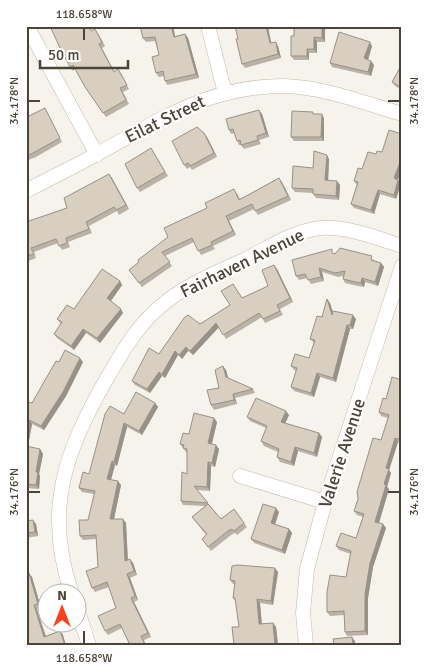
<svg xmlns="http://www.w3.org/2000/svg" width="428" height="671" viewBox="0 0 428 671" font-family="Signika,sans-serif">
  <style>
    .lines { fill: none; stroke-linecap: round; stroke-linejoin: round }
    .minor-casing { stroke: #c2bbae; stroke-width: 15 }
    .minor { stroke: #fff; stroke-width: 14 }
    .wall { fill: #bab2a6 }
    .shaded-wall { fill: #979187 }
    .building { fill: #d8cfc1; stroke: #979187 }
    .ticks { fill: none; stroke: #4b4439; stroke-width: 2 }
    .labels { text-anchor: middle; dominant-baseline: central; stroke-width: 4.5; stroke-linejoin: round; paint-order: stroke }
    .street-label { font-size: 18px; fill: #4b4439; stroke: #fff }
    .neatline { fill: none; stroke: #4b4439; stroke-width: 2 }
    .ticks-label { font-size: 12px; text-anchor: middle; fill: #4b4439 }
  </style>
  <rect width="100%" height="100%" fill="#f6f3ec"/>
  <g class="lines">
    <g class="minor-casing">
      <g id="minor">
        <polyline points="27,26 97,155"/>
        <polyline points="208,26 225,93"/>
        <path d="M 26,191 C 50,178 74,167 97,154 C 161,120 208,86 284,86 C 324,87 364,103 402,114"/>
        <polyline points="240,476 325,502"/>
        <path d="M 72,594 C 43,510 65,452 107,378 C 124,349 140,321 167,301 C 190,283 218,272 244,260 C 268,248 293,231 321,228 C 347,226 377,238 402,246"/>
        <polyline points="78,611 89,645"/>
        <polyline points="306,645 303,613 307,569 325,502 402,266"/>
      </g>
    </g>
    <use href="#minor" class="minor"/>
  </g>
  <g class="wall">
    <polygon points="140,26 173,26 175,36 185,34 188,38 199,78 167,85 165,81 164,76 159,77 156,73 159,55 155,41 146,42 143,38"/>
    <polygon points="294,26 325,26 325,42 317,42 317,53 309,53 309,60 294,60 291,56 294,36"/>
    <polygon points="92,31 98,33 105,46 102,48 114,71 121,73 129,89 123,92 129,104 106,117 85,87 75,69 73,71 70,67"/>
    <polygon points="238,39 271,43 278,46 281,58 245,68 242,64"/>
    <polygon points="372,46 368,60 374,65 371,76 332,67 330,63"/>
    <polygon points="402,64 402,90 395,86 392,82"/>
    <polygon points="26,111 29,116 47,112 62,142 36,157 26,161"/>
    <polygon points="262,114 269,137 259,140 261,144 244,149 241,145 239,145 237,141 234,133 231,134 229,130"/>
    <polygon points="324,118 324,141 294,141 291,137"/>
    <polygon points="207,137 217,157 192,170 190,167 187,169 184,165"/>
    <polygon points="151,148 168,176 140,192 137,188"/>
    <polygon points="329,159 328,180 340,185 339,200 316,198 313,194 313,193 295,192 292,188 313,168"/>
    <polygon points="109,174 129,209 119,215 117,211 89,226 92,233 68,242 70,247 62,250 58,243 34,252 36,258 26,262 26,222 67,208"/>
    <polygon points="279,178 291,200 258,215 254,209 229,221 236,235 213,246 215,249 201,255 194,242 165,256 172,266 142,287 129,270 237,193 240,199"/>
    <polygon points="398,180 401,184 396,199 380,194 374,214 354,208 351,204 357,185 354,181"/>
    <polygon points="335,253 335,254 375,260 375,261 381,263 384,267 378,286 365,282 364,287 358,286 345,283 343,279 343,276 338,277 322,272 324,281 311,284 307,278 299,280 296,276"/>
    <polygon points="277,269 293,302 280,309 283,315 265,323 262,317 226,339 219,327 193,355 188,351 182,359 178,355 165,378 162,376 150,393 135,385 132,381 159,354 200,324 242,298 268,286"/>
    <polygon points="120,281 122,285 111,301 123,313 100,343 86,333 74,350 57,338 54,334 61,324 57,319"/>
    <polygon points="327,299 330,303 333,312 356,319 353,329 350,329 336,382 320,377 314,397 294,391 291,387 296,371 294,370 291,366 309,358 314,343 310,339 322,317"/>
    <polygon points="59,362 83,362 66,396 44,430 32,424 28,447 40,449 43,454 39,474 40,476 39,489 26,488 26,401 32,403"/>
    <polygon points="226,370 228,378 253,389 255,393 235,398 237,404 214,410 211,405"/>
    <polygon points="402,380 402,444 398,442 389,470 391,473 387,487 389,489 379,523 383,524 386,528 373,567 368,598 368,635 347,636 345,632 344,615 330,616 327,612 346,577 351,554 339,550 336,546 356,538 363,517 357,515 354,511 381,440 388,418 381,416 379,412 386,399"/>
    <polygon points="155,403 158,407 142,435 127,427 117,466 115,465 111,480 121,485 114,519 123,519 126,523 128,560 133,563 137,575 130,578 138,600 134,602 151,637 144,640 146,645 130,645 122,628 108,635 105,631 116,608 109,587 95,592 92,588 98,567 97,539 83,540 80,536 88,520 94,494 82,492 79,488 89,474 124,414"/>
    <polygon points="289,415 285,423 319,433 322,437 317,457 298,451 294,466 280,462 277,457 278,452 264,446 261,441 266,428 250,421 247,417"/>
    <polygon points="217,422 212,444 219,449 215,467 211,466 210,491 197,490 221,519 234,509 247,527 237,535 235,533 231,535 211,551 202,539 206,535 192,517 205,506 183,505 181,501 187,474 187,453 186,452 180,444 189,434"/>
    <polygon points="279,512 275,525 289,529 292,533 285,554 254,543 251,539"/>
    <polygon points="26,521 36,524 38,536 26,538"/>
    <polygon points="278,572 273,605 260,603 262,624 273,623 276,627 278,645 239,627 236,602 233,598 235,584 233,584 230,580"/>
    <polygon points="32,577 41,608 37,610 46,636 60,631 63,635 26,645"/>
  </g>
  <g class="shaded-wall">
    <polygon points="171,26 173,26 176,41 174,37"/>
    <polygon points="266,26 268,26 272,47 270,43"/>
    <polygon points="322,26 325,26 325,42 322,38"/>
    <polygon points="185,34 188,38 199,78 196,74"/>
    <polygon points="314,37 317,42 317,53 314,49"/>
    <polygon points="276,42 278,46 281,58 278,54"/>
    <polygon points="370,42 372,46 367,63 364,58"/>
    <polygon points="307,49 309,53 309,60 307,56"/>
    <polygon points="371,61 374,65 371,76 368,72"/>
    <polygon points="259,110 262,114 269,137 266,133"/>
    <polygon points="322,114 324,118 324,141 321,137"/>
    <polygon points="204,133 207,137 217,157 214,153"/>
    <polygon points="327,155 329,159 328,184 325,180"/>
    <polygon points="402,157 402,169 397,183 394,178"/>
    <polygon points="109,174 112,178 129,209 126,205"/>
    <polygon points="279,178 282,182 291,200 288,196"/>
    <polygon points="398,180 401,184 396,199 394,195"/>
    <polygon points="337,181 340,185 339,200 336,196"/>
    <polygon points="378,190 380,194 374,214 371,210"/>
    <polygon points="226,216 229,221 236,235 233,231"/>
    <polygon points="381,263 384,267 378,286 375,282"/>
    <polygon points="274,265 277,269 293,302 290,298"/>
    <polygon points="319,268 322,272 324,281 321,277"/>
    <polygon points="362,278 365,282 364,287 361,283"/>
    <polygon points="120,281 122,285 110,302 107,298"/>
    <polygon points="327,299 330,303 335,319 332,315"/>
    <polygon points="121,309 123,313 100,343 97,338"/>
    <polygon points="353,315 356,319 353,329 350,325"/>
    <polygon points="216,323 219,327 193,355 190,351"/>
    <polygon points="347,325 350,329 336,382 333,378"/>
    <polygon points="83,329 86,333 74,350 71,346"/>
    <polygon points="186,347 188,351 182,359 179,355"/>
    <polygon points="175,351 178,355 165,378 162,374"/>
    <polygon points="80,358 83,362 66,396 44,430 41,426"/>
    <polygon points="223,366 226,370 229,381 226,377"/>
    <polygon points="159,372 162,376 150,393 147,389"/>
    <polygon points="317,373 320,377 314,397 311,393"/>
    <polygon points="233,394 235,398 237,404 234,400"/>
    <polygon points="155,403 158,407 142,435 139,431"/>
    <polygon points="286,411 289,415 284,426 281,422"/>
    <polygon points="214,418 217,422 211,447 208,443"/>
    <polygon points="29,420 32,424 27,450 26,449 26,436"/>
    <polygon points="124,423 127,427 117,466 114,462"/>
    <polygon points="319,433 322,437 317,457 314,453"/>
    <polygon points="395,438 398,442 389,470 391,473 387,487 389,489 378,526 375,522 384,484 386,468"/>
    <polygon points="216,445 219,449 215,467 212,463"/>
    <polygon points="295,447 298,451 294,466 291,462"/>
    <polygon points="40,449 43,454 39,474 40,476 39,489 36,485 36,472"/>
    <polygon points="112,461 115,465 110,483 107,479"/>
    <polygon points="208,462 211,466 210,491 207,487"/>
    <polygon points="118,481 121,485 113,524 110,519"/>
    <polygon points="276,508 279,512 274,527 271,523"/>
    <polygon points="123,519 126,523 128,565 125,561"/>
    <polygon points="33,520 36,524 38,536 35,532"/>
    <polygon points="383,524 386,528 373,567 368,598 368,635 365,631 365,594 370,563"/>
    <polygon points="289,529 292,533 285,554 282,550"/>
    <polygon points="130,559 133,563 137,575 134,571"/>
    <polygon points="275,568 278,572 273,605 271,601"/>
    <polygon points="29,573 32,577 41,608 38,604"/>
    <polygon points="127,574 130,578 138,600 135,596"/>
    <polygon points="131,598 134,602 151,637 148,633"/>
    <polygon points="257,599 260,603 262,628 259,624"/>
    <polygon points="34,605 37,610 47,641 44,637"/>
    <polygon points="273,623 276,627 278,645 275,645"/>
    <polygon points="60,631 63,635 66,645 65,645"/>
    <polygon points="352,637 355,641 355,645 353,645"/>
  </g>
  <g class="building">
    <polygon points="50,26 89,26 91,31 95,29 102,42 99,44 114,72 118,69 127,85 120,88 126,100 103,113 85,87 73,65 70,67 60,48"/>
    <polygon points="140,26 171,26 174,37 185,34 196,74 165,81 163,71 156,73 152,57 159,55 155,37 143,38"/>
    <polygon points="235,26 266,26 270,43 276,42 278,54 242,64 236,39 238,39"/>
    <polygon points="294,26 322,26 322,38 314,37 314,49 307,49 307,56 291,56 291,36 294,36"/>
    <polygon points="339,32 370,42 364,58 371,61 368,72 330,63"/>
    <polygon points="402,64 402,88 392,82"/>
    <polygon points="45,108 60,138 33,153 26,156 26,112 29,116"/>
    <polygon points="259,110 266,133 257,136 258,140 241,145 240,140 237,141 233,129 229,130 226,119"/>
    <polygon points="292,111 313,112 313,114 322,114 321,137 291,137"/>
    <polygon points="197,127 204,133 214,153 190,166 188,163 184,165 172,141"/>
    <polygon points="389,130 402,134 402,157 394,178 398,180 394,195 378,190 371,210 351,204 358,182 354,181 358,168 362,169 368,152 376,154 377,151 382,152"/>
    <polygon points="151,148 165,172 137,188 125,164"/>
    <polygon points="314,151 327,155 325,180 337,181 336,196 313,194 313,189 292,188 293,166 313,168"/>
    <polygon points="109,174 126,205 116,210 114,207 86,222 89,229 66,238 67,243 59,246 56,239 31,248 34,254 26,256 26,222 67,208 64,198"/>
    <polygon points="279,178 288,196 255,211 252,204 226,216 233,231 211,242 212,245 198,251 192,238 162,252 170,262 139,283 129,270 139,262 138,260 168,237 164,228 207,208 205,203 234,189 239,200"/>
    <polygon points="340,248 372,256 371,260 381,263 375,282 362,278 361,283 355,282 343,279 345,271 335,273 319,268 321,277 308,280 305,274 296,276 292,260 332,249 332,253 335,254"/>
    <polygon points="274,265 290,298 277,305 280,311 263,319 259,313 223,335 216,323 190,351 186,347 179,355 175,351 162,374 159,372 147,389 132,381 149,348 159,354 184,318 188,315 200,324 230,305 221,291 233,284 242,298 268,286 262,270"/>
    <polygon points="102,269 120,281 107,298 121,309 97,338 83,329 71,346 54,334 62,322 57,319 67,305 74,309"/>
    <polygon points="327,299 332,315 333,311 353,315 350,325 347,325 333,378 317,373 311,393 291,387 297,368 291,366 295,354 309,358 315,340 310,339 317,316 322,317"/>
    <polygon points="65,350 80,358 63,392 41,426 29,420 26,436 26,401 32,403 56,361 59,362"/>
    <polygon points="223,366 226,377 253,389 233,394 234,400 211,405 207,390 219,388 215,370"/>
    <polygon points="392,377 402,380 402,440 395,438 386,468 389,469 384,484 386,485 375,522 383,524 370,563 365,594 365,631 345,632 344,611 327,612 327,592 330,575 346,577 351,551 336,546 341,533 356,538 364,514 354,511 358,499 357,492 373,438 381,440 389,415 379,412 383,398 386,399"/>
    <polygon points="136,392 155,403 139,431 124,423 114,462 112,461 107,479 118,481 110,519 123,519 125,561 130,559 134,571 127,574 135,596 131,598 148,633 141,636 145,645 130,645 120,624 105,631 98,616 116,608 107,582 92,588 86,571 98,567 96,535 80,536 79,520 88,520 95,491 79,488 83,472 89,474 105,414 110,406 124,414"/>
    <polygon points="256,398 286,411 281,422 319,433 314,453 295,447 291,462 277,457 279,449 261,441 267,426 247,417"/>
    <polygon points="194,413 214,418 208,443 216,445 212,463 208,462 207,487 194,486 208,503 181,501 182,472 187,474 187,449 183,448 184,445 180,444 183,433 189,434"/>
    <polygon points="26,446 40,449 36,472 38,472 36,485 26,484"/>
    <polygon points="208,504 221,519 234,509 244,523 234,531 232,529 228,531 208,547 202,539 207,534 192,517"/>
    <polygon points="263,504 276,508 271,523 289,529 282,550 251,539"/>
    <polygon points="33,520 35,532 26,533 26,521"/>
    <polygon points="237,565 275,568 271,601 257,599 259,624 273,623 275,645 234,645 232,627 239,627 235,598 233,598 235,581 230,580 232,566"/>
    <polygon points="27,569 29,573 38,604 34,605 44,637 60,631 65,645 26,645"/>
    <polygon points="352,637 353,645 334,645 333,639"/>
  </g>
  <path class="ticks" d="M 84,28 L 84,40M 28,101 L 40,101M 388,101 L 400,101M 28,492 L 40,492M 388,492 L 400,492M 84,631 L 84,644"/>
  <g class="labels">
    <g class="street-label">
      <text transform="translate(165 119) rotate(-26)">Eilat Street</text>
      <text transform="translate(242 263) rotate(-26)">Fairhaven Avenue</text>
      <text transform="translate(342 453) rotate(-72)">Valerie Avenue</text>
    </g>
  </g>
  <rect width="428" height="671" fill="none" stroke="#ffffff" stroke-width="55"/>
  <g transform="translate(62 608)"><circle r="24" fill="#ffffff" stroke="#b7b4b0"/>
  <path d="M0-4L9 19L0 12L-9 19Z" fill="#fc3f1d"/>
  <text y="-8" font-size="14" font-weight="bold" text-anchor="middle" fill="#4b4439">N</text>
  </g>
  <path d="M40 60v8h88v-8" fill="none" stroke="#4b4439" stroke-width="2.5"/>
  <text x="48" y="60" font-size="15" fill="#4b4439" stroke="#ffffff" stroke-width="4" paint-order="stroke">50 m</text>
  <rect x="28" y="28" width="372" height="616" class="neatline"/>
  <g class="ticks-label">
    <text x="84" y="18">118.658°W</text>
    <text transform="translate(14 101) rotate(-90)" y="4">34.178°N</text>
    <text transform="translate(414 101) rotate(-90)" y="4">34.178°N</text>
    <text transform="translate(14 492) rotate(-90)" y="4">34.176°N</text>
    <text transform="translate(414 492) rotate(-90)" y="4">34.176°N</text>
    <text x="84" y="662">118.658°W</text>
  </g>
</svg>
